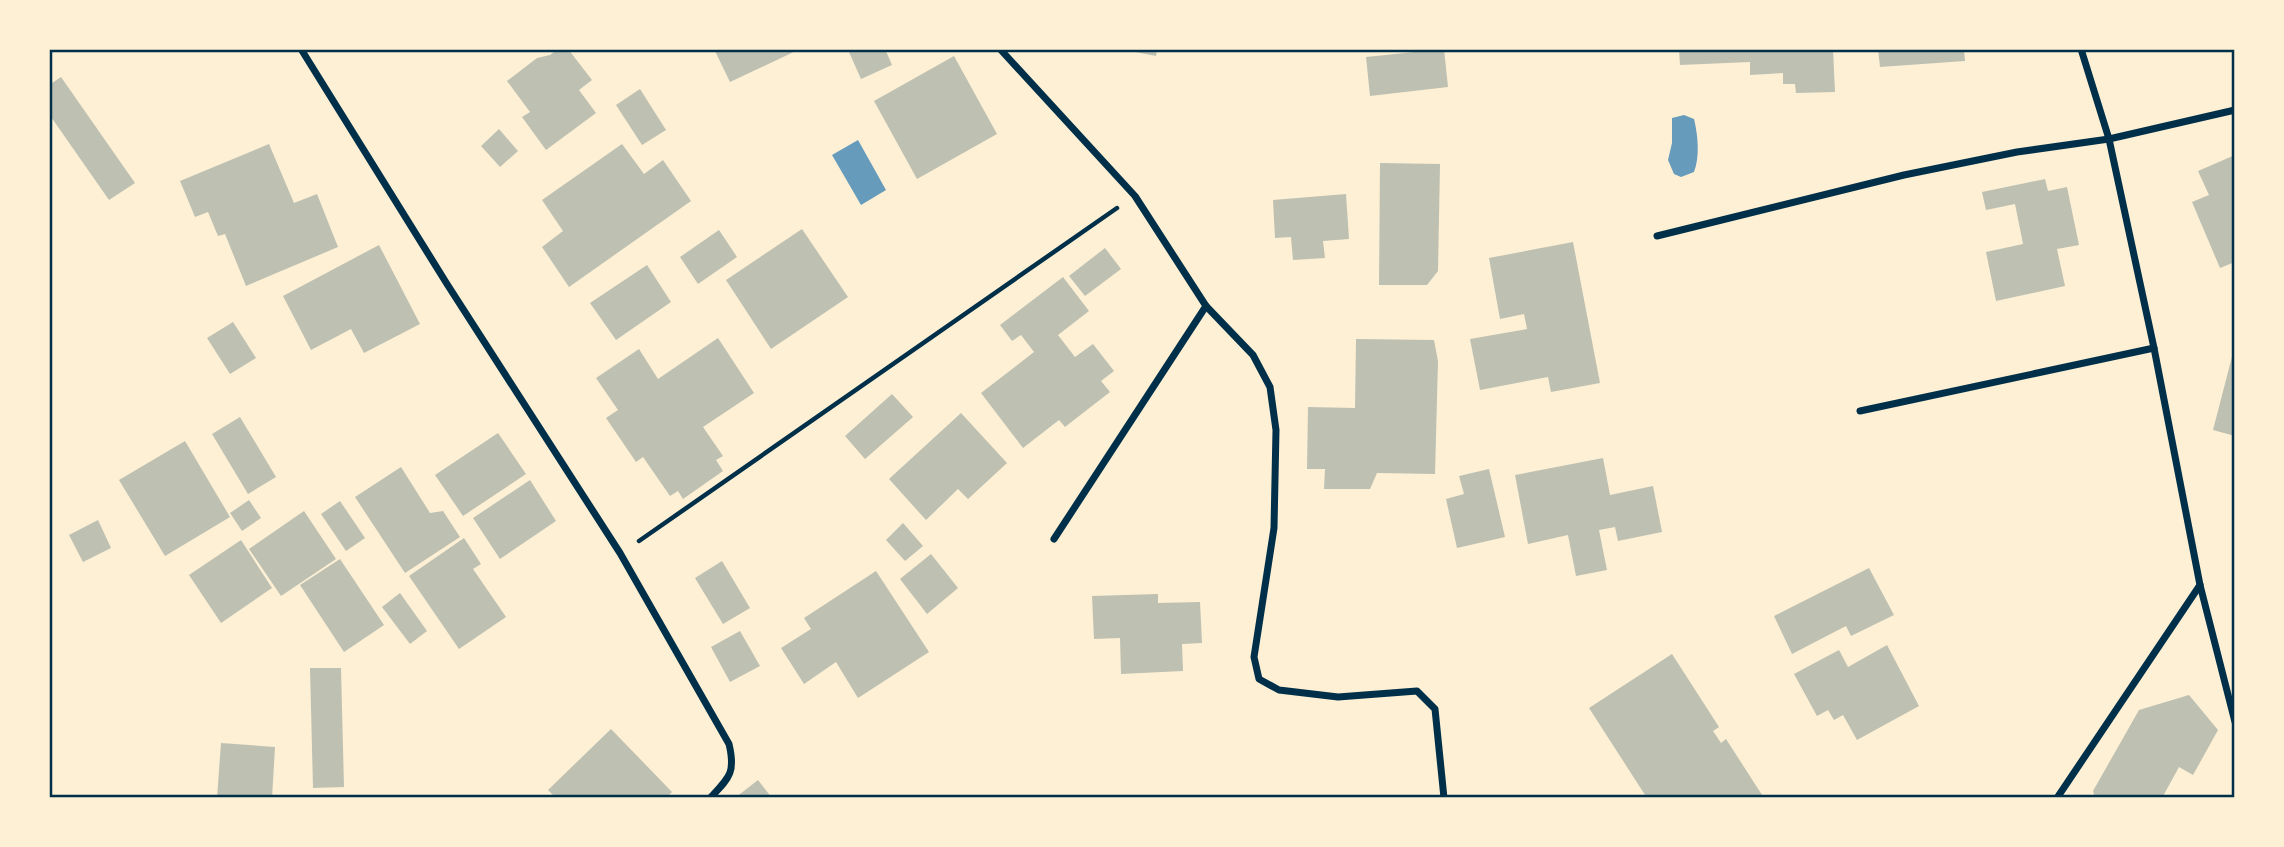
<svg xmlns="http://www.w3.org/2000/svg" width="2284" height="847" viewBox="0 0 2284 847" font-family="Rubik,sans-serif">
  <style>
    .water { fill: #669bbc }
    .building { fill: #bec0b2 }
    .lines { fill: none; stroke-linecap: round; stroke-linejoin: round }
    .path { stroke: #003049; stroke-width: 4.5 }
    .minor { stroke: #003049; stroke-width: 7 }
    .neatline { fill: none; stroke: #003049; stroke-width: 2.5 }
  </style>
  <rect width="100%" height="100%" fill="#fdf0d5"/>
  <g class="water">
    <path d="M 1684,115 L 1694,119 C 1698,135 1700,157 1694,172 L 1681,177 L 1674,174 L 1668,160 L 1672,143 L 1672,118 Z"/>
    <polygon points="858,140 886,190 861,205 832,155"/>
  </g>
  <g class="building">
    <polygon points="558,49 568,49 592,80 579,90 596,113 546,150 522,117 530,112 507,81 537,58 550,55"/>
    <polygon points="714,49 800,49 730,82"/>
    <polygon points="854,49 885,49 892,65 861,79 849,52"/>
    <polygon points="1120,49 1157,49 1156,56"/>
    <polygon points="1444,49 1448,87 1370,96 1366,57"/>
    <polygon points="1679,49 1833,49 1835,92 1796,93 1795,84 1783,84 1783,73 1750,75 1750,62 1680,65"/>
    <polygon points="1878,49 1964,49 1965,61 1880,67"/>
    <polygon points="954,56 997,134 917,179 874,101"/>
    <polygon points="61,77 135,183 109,200 49,114 49,85"/>
    <polygon points="640,89 666,130 642,145 616,105"/>
    <polygon points="499,129 518,151 500,167 481,146"/>
    <polygon points="269,144 294,203 317,194 338,247 246,286 225,234 218,236 208,212 195,217 180,181"/>
    <polygon points="622,144 644,174 663,160 691,201 569,287 542,247 563,231 542,200"/>
    <polygon points="2235,155 2235,262 2220,268 2192,202 2209,195 2198,171"/>
    <polygon points="1380,163 1440,164 1438,271 1427,285 1379,285"/>
    <polygon points="2045,179 2048,191 2067,187 2079,245 2057,249 2065,286 1996,301 1986,252 2023,244 2015,204 1986,210 1982,192"/>
    <polygon points="1346,194 1349,239 1323,241 1325,258 1293,260 1291,237 1275,238 1273,200"/>
    <polygon points="802,229 848,297 771,349 726,280"/>
    <polygon points="719,230 737,257 698,284 680,257"/>
    <polygon points="1573,242 1600,383 1551,392 1548,377 1480,390 1470,339 1527,329 1524,314 1500,319 1489,258"/>
    <polygon points="379,245 420,324 364,353 351,329 311,350 283,296"/>
    <polygon points="1105,248 1121,269 1085,296 1069,276"/>
    <polygon points="647,265 671,302 616,340 590,303"/>
    <polygon points="1063,277 1089,311 1058,335 1075,357 1093,344 1114,371 1101,381 1110,392 1065,427 1059,420 1023,448 981,393 1034,352 1021,335 1012,341 1000,325"/>
    <polygon points="233,322 256,358 230,374 207,338"/>
    <polygon points="718,338 754,393 703,427 723,456 716,460 723,471 683,499 678,491 670,496 643,457 636,462 606,418 618,410 596,378 639,349 658,379"/>
    <polygon points="1356,339 1434,340 1438,361 1435,474 1377,473 1370,489 1324,489 1325,469 1307,469 1308,407 1355,408"/>
    <polygon points="2234,349 2235,350 2235,436 2213,430"/>
    <polygon points="892,394 913,417 865,459 845,436"/>
    <polygon points="961,413 1007,463 968,499 958,489 926,520 889,479"/>
    <polygon points="240,417 276,477 248,494 212,434"/>
    <polygon points="498,433 526,474 463,516 435,475"/>
    <polygon points="185,441 230,517 165,556 119,480"/>
    <polygon points="1603,458 1610,495 1653,486 1662,532 1618,541 1615,527 1599,530 1607,570 1576,576 1568,535 1528,544 1515,475"/>
    <polygon points="401,467 430,513 443,511 460,537 405,573 355,497"/>
    <polygon points="1489,469 1505,537 1457,548 1446,499 1464,494 1459,476"/>
    <polygon points="530,480 556,521 500,559 473,518"/>
    <polygon points="249,500 261,518 242,531 230,513"/>
    <polygon points="340,501 365,538 346,551 321,514"/>
    <polygon points="304,511 336,559 281,596 249,549"/>
    <polygon points="98,520 111,548 83,562 69,535"/>
    <polygon points="903,523 923,546 905,561 886,540"/>
    <polygon points="464,538 481,564 473,569 506,617 459,649 409,576"/>
    <polygon points="241,540 272,588 221,623 189,575"/>
    <polygon points="931,554 958,588 927,614 900,579"/>
    <polygon points="340,559 384,625 344,652 300,585"/>
    <polygon points="722,561 750,608 723,624 695,578"/>
    <polygon points="1869,568 1894,615 1851,636 1846,626 1792,654 1774,616"/>
    <polygon points="876,571 929,652 858,698 836,662 804,684 781,648 811,629 804,618"/>
    <polygon points="400,593 427,631 410,644 382,607"/>
    <polygon points="1158,594 1158,603 1200,602 1202,643 1182,644 1183,671 1121,674 1120,638 1094,639 1092,596"/>
    <polygon points="740,631 760,666 730,682 711,647"/>
    <polygon points="1887,645 1919,706 1857,740 1843,715 1834,720 1828,710 1817,716 1794,674 1839,650 1848,667"/>
    <polygon points="1672,654 1719,727 1713,731 1721,743 1726,739 1764,798 1647,798 1589,708"/>
    <polygon points="310,668 341,668 344,787 313,788"/>
    <polygon points="2189,695 2218,730 2193,775 2179,767 2162,798 2095,798 2093,791 2139,710"/>
    <polygon points="611,729 672,792 666,798 556,798 548,790"/>
    <polygon points="221,743 275,747 272,798 217,798"/>
    <polygon points="758,780 772,798 735,798"/>
  </g>
  <g class="lines">
    <polyline class="path" points="639,541 1117,208"/>
    <g class="minor">
      <path d="M 301,49 L 447,284 L 620,553 L 729,744 C 736,773 729,778 710,798"/>
      <polyline points="1000,49 1135,196 1206,306 1054,539"/>
      <polyline points="2081,49 2109,139 2154,348 2200,585 2235,722"/>
      <polyline points="1657,236 1904,175 2017,152 2109,139 2235,110"/>
      <polyline points="1206,306 1253,355 1270,387 1276,430 1274,528 1254,657 1259,679 1279,690 1338,697 1417,691 1435,709 1444,798"/>
      <polyline points="1860,411 2154,348"/>
      <polyline points="2057,798 2200,585"/>
    </g>
  </g>
  <rect width="2284" height="847" fill="none" stroke="#fdf0d5" stroke-width="102"/>
  <rect x="51" y="51" width="2182" height="745" class="neatline"/>
</svg>
